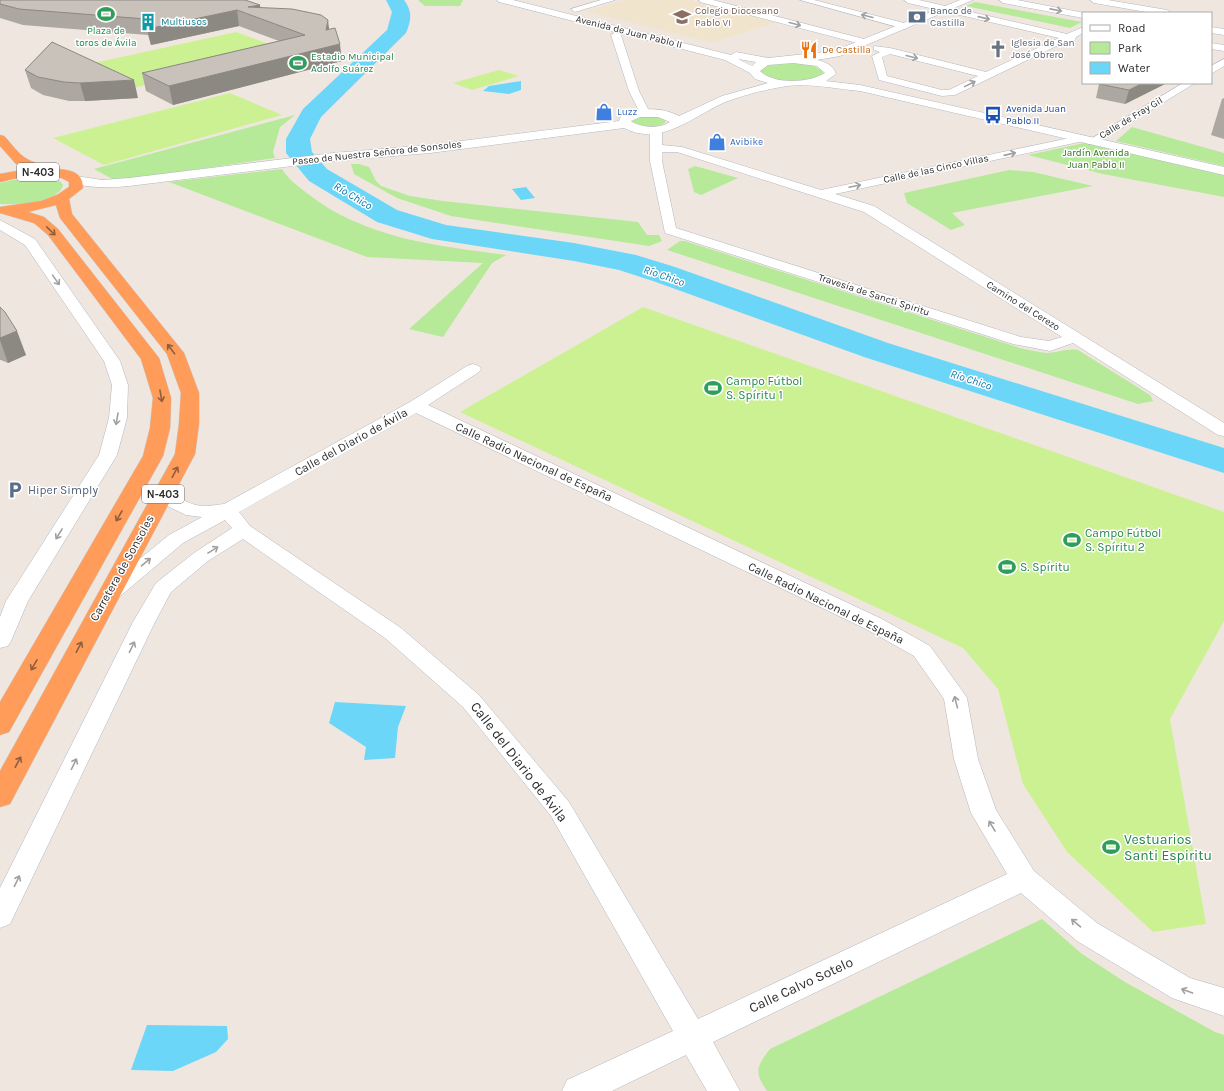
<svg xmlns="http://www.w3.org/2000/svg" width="1224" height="1091" viewBox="0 0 1224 1091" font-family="Karla,sans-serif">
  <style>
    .education { fill: #f1e4cd }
    .green { fill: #b6e998 }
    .pitch { fill: #ccf193 }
    .water { fill: #6bd6f7 }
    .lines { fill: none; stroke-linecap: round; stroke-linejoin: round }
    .river { fill: #6bd6f7; fill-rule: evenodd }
    .street-casing { stroke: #b2b6c1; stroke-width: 1 }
    .secondary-casing { stroke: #b2b6c1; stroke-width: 1 }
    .highway-casing { stroke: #c8c8c8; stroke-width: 1 }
    .street { fill: #fff; fill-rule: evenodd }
    .secondary { fill: #fff; fill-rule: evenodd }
    .highway { fill: #ff9c5a; fill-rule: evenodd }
    .wall { fill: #aca7a0 }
    .shaded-wall { fill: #8c8882 }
    .building { fill: #c8c2ba; stroke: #8c8882 }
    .oneway { stroke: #a0a0a0 }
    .oneway2 { stroke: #8c5f41 }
    .labels { text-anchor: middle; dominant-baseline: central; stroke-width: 3; stroke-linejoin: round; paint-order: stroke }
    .far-education-label { font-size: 10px; fill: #785e54; stroke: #fff; text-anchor: start }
    .far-service-label { font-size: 10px; fill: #4e5e75; stroke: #fff; text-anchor: start }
    .far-culture-label { font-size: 10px; fill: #0d838f; stroke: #fff; text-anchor: start }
    .far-leisure-label { font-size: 10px; fill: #27864d; stroke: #fff }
    .far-street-label { font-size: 10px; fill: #2d2d2d; stroke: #fff }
    .far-worship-label { font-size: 10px; fill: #5b616d; stroke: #fff; text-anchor: start }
    .far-food-label { font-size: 10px; fill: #c56008; stroke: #fff; text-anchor: start }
    .far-transit-label { font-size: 10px; fill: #164399; stroke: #fff; text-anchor: start }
    .far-shop-label { font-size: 10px; fill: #366cbe; stroke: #fff; text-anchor: start }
    .far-park-label { font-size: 10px; fill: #2b7116; stroke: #fff }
    .shield { fill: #fff; stroke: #6c6c6c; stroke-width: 1 }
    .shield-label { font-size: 11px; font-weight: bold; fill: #2d2d2d }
    .far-water-label { font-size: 11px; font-style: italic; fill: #0476aa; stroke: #fff }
    .leisure-label { font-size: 12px; fill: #27864d; stroke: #fff; text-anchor: start }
    .street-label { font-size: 12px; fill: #2d2d2d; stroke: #fff }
    .service-label { font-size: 12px; fill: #4e5e75; stroke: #fff; text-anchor: start }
    .near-street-label { font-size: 14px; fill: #2d2d2d; stroke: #fff }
    .near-leisure-label { font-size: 14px; fill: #27864d; stroke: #fff; text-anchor: start }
  </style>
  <rect width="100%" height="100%" fill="#efe7df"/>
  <polygon class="education" points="625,0 692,0 777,22 712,43 585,11"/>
  <g class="green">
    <polygon points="418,0 463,0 460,6 425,6"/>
    <polygon points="975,2 1082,22 1070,28 966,6"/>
    <path d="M 786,62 L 814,66 L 823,71 L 823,74 C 808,86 776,83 761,73 L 760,70 L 768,64 Z"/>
    <polygon points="295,115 280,127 273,152 275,158 116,181 94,169"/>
    <path d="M 658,116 L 665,119 L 665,123 C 655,129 643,127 632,123 L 632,121 L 637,117 Z"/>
    <polygon points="1132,127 1224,153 1224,166 1116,141"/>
    <polygon points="1084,143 1224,175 1224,197 1103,174 1028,155"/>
    <polygon points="351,164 359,164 369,167 376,181 381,186 410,196 443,201 638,222 647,235 659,235 662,241 649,246 451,216 397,198 354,174"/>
    <polygon points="695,166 738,178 701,195 694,192 688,169"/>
    <path d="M 282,169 C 289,180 298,186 308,194 C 364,238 437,246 506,255 L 492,263 L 443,337 L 409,329 L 483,263 L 367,257 L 169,182 Z"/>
    <polygon points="1009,170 1033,172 1093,186 952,213 965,225 951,230 907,203 904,193"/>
    <path d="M 32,176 L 44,177 L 60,181 L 63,185 C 59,203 15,205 0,204 L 0,183 Z"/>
    <path d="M 680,241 L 685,241 L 1020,348 C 1029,350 1038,352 1046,353 C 1058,353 1067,348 1078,350 L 1150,395 L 1153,401 L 1138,404 L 667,250 Z"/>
    <path d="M 1042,919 L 1082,954 L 1125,982 L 1215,1032 L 1224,1035 L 1224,1091 L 767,1091 C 754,1072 756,1067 770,1049 Z"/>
  </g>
  <g class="pitch">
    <polygon points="236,32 288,51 134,88 85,65"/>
    <polygon points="499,70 519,76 472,90 453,83"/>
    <polygon points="230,93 282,115 104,165 53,138"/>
    <polygon points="643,307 1224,512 1224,621 1170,719 1206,924 1153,932 1067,852 1023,784 998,689 963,648 460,412"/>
  </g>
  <g class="water">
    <polygon points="521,81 521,90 509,94 483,91 489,86"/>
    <polygon points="526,187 535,198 521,200 512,189"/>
    <polygon points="335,702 406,706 398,727 395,758 364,760 366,747 329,723"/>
    <polygon points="147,1025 227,1026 228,1039 216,1052 173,1071 131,1070"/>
  </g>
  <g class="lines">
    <path class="river" d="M 386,0 L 404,0 C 413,12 411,20 406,33 L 321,117 L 310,139 L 312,152 L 327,169 L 397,210 L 446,225 L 574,243 L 636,255 L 675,267 L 888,343 L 1224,448 L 1224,473 L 864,357 L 653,281 L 619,270 L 574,261 L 432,239 L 377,222 L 309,181 L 286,153 L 286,139 L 303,109 L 387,30 L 392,12 Z"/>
    <g class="street-casing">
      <g id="street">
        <polygon points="601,0 615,0 575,12 571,9"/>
        <polygon points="699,0 713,0 868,40 870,42 865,45 700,2"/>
        <polygon points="800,0 814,0 908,24 909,26 905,29"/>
        <path d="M 904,0 L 919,0 L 1067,34 L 1083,27 L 1083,33 L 1076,37 L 1075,40 L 1069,40 L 955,95 L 942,96 L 879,80 L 872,56 L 880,52 L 874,50 L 874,46 L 890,48 L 986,72 L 1059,38 L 908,3 ZM 890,54 L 978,76 L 949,90 L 942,90 L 887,76 L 882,57 Z"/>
        <polygon points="999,0 1017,0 1085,13 1083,13 1083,18 1003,3"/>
        <polygon points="1090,0 1108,0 1167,10 1171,13 1152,13 1094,3"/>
        <polygon points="1211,27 1224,29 1224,35 1211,33"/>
        <polygon points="616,32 621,35 639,91 650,113 649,115 641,115 629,91 611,35"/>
        <polygon points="1211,43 1224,45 1224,51 1211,49"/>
        <polygon points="1224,59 1224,66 1211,74 1211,66"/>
        <polygon points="1183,83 1195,83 1096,144 1088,144 1086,142"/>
        <path d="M 656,127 L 662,130 L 662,145 L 682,147 L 821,190 L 1079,136 L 1083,137 L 1085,139 L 1079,142 L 835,194 L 874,206 L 1224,423 L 1224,436 L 1218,435 L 1073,343 L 1050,351 L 1013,344 L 665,233 L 650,161 L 650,130 ZM 662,152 L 677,152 L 864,212 L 1062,337 L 1049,341 L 1021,337 L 676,228 L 662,161 Z"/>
        <polygon points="0,220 35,239 120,361 128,385 127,418 117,455 28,601 11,641 8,646 0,648 0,617 6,601 99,455 109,418 112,385 104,361 25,245 0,230"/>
        <path d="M 473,364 L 479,366 L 481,369 L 479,372 L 428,405 L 882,619 L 930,646 L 963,692 L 967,698 L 978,759 L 996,810 L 1034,871 L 1097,923 L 1190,978 L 1224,988 L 1224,1016 L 1172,998 L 1077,941 L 1021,893 L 713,1042 L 740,1091 L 707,1091 L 686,1055 L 612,1091 L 562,1091 L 567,1080 L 673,1031 L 551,816 L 463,707 L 385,638 L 243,539 L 208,561 L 171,592 L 155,622 L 10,924 L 0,928 L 0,888 L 133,622 L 153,588 L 156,583 L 194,553 L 232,528 L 225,520 L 183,543 L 118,598 L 111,600 L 104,598 L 100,593 L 104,588 L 169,535 L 202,517 L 186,515 L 155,500 L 153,496 L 155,492 C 171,488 181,502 196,505 C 204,507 216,505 224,504 L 410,402 L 467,366 ZM 416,413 L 866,629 L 914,656 L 944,699 L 954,759 L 971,813 L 1007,874 L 698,1019 L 569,802 L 479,695 L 401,628 L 250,526 L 239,512 Z"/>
      </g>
    </g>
    <g class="secondary-casing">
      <path id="secondary" d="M 497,0 L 513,0 L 731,55 L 736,52 L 768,58 L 834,51 L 960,0 L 973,0 L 840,56 L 817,60 C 826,62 833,65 836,74 L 826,81 L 860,85 L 1224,167 L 1224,175 L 860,91 C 837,89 810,83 787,86 C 768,89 747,94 728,101 C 695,114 662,148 624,128 L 430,153 L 333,161 L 129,186 C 109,188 91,188 71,183 L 69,180 L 71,177 L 76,176 L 102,180 L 129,178 L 333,153 L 430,145 L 619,121 L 621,116 C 639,108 660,106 679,116 L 722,96 L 768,83 L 755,79 L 750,73 L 725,60 L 499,2 ZM 738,59 L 756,62 L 752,66 ZM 793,63 L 817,66 L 825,73 C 809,83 774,85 760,71 L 768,65 ZM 640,117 L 658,117 L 670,122 C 659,129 643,128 632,122 L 631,121 Z"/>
    </g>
    <g class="highway-casing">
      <path id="highway" d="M 0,135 L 4,136 C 11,143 18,154 27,159 C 32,162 41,165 47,167 C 62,171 83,167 83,188 L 69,199 L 72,214 L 184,353 L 199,393 L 199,424 L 195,454 L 10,804 L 0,807 L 0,771 L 175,454 L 179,424 L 181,393 L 167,354 L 60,218 L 56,205 L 28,212 L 44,217 L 58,229 L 159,358 L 171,398 L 170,428 L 163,456 L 9,732 L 0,735 L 0,702 L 143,456 L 150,428 L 153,398 L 141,359 L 48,235 L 34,223 L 0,213 L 0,207 L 41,201 L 57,195 L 69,187 L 69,182 C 50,169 21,177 0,182 L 0,174 L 28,169 L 16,164 L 0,146 Z"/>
    </g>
    <use href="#street" class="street"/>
    <use href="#secondary" class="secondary"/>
    <use href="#highway" class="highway"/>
  </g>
  <g class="wall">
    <polygon points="0,0 260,5 260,8 329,30 342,61 173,105 146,91 142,73 279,41 239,26 151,45 148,35 23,25 0,18"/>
    <polygon points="52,42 138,98 85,101 69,101 43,95 31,88 25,70"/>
    <polygon points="1099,84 1165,84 1125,104 1096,98"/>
    <polygon points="1224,98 1224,139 1211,135 1222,99"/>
    <polygon points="0,307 26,355 8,363 1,360 0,360"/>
  </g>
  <g class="shaded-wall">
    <polygon points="260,5 262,19 248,7"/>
    <polygon points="237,10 239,26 151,45 147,29"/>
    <polygon points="328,20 330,36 340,44 342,61 173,105 169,86 326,30"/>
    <polygon points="134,80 138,98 85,101 80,83"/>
    <polygon points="1143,83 1165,83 1165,84 1125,104 1129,90"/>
    <polygon points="17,331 26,355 8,363 0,340 0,338"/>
  </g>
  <g class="building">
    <polygon points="0,0 245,0 260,5 248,7 292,9 321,15 328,20 326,30 335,28 340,44 169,86 142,73 305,35 237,10 147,29 146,19 19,9 0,4"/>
    <polygon points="52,42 134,80 80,83 64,82 38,77 25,70"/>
    <polygon points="1100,83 1143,83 1129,90 1099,84"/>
    <polygon points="0,307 5,312 17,331 0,338"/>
  </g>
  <defs><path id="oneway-shaft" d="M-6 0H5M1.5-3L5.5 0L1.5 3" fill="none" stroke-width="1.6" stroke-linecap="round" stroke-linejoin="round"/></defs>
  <g class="oneway">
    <use href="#oneway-shaft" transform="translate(1056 10) rotate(11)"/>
    <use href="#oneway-shaft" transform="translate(867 16) rotate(-166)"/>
    <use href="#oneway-shaft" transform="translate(984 18) rotate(13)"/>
    <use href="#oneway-shaft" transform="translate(795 24) rotate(15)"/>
    <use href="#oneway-shaft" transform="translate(912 57) rotate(14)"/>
    <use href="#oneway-shaft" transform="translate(970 84) rotate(-26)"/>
    <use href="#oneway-shaft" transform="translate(1010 154) rotate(-13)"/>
    <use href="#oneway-shaft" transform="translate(855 186) rotate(-12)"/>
    <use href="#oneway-shaft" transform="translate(56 280) rotate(55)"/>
    <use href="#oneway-shaft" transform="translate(117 419) rotate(100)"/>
    <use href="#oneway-shaft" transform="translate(59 534) rotate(122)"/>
    <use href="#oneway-shaft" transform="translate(213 550) rotate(-32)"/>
    <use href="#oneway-shaft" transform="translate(146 562) rotate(-40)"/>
    <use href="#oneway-shaft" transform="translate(132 647) rotate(-64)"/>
    <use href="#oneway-shaft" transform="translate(956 702) rotate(-104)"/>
    <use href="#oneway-shaft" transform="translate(74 764) rotate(-64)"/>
    <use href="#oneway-shaft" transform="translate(992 826) rotate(-121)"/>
    <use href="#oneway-shaft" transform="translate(17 881) rotate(-64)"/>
    <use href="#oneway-shaft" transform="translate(1076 923) rotate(-140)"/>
    <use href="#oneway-shaft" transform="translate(1187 991) rotate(-160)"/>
  </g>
  <g class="oneway2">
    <use href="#oneway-shaft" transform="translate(51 231) rotate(44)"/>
    <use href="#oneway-shaft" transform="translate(171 349) rotate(-127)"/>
    <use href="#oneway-shaft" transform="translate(161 396) rotate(80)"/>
    <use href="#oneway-shaft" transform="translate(175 472) rotate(-62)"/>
    <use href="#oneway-shaft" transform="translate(119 516) rotate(120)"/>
    <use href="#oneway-shaft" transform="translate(79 647) rotate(-62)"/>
    <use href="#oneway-shaft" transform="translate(34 665) rotate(120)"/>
    <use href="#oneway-shaft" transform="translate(18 762) rotate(-62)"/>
  </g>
  <defs>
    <g id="stadium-bare" transform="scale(1.38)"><path d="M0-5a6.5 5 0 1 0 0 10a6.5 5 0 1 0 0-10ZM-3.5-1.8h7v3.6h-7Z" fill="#2e9e5b" stroke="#fff" stroke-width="2.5" paint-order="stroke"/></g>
    <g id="school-bare" transform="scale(1.38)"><path d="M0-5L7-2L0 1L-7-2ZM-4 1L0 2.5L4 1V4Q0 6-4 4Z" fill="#8d6e63" stroke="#fff" stroke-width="2.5" paint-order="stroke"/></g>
    <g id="bank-bare" transform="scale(1.38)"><path d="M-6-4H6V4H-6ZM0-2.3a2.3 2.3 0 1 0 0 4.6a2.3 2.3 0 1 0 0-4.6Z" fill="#5c6f8a" stroke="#fff" stroke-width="2.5" paint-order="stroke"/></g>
    <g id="building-bare" transform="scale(1.38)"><path d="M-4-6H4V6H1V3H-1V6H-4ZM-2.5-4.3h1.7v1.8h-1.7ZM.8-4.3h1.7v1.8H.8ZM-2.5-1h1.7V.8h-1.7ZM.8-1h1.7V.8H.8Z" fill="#0f9aa8" stroke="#fff" stroke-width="2.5" paint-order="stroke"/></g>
    <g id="church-bare" transform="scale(1.38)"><path d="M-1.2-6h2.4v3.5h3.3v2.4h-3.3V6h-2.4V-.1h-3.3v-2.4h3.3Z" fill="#6b7280" stroke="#fff" stroke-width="2.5" paint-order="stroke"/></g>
    <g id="restaurant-bare" transform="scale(1.38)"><path d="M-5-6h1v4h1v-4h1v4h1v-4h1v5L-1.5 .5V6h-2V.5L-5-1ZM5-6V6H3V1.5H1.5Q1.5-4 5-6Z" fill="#e8710a" stroke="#fff" stroke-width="2.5" paint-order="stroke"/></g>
    <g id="shop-bare" transform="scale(1.38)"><path d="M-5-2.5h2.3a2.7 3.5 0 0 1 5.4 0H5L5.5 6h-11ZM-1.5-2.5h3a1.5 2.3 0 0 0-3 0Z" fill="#3f7fe0" stroke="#fff" stroke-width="2.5" paint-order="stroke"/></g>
    <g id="bus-bare" transform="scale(1.38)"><path d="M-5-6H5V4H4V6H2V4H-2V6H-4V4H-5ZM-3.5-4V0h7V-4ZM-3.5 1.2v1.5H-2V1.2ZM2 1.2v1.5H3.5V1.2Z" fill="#1a4fb4" stroke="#fff" stroke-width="2.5" paint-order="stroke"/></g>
    <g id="parking-bare" transform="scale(1.38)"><path d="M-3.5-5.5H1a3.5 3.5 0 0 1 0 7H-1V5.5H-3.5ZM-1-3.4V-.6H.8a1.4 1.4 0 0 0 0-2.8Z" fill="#5c6f8a" stroke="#fff" stroke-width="2.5" paint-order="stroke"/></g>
  </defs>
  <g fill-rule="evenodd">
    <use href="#stadium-bare" x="106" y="14"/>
    <use href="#school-bare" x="682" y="17"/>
    <use href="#bank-bare" x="917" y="17"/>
    <use href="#building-bare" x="148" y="22"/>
    <use href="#church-bare" x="998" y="49"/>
    <use href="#restaurant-bare" x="809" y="50"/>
    <use href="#stadium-bare" x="298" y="63"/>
    <use href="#shop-bare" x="604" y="112"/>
    <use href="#bus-bare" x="993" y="115"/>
    <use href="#shop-bare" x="717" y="142"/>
    <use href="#stadium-bare" x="713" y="388"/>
    <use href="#parking-bare" x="15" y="490"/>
    <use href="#stadium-bare" x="1072" y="540"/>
    <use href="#stadium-bare" x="1007" y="567"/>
    <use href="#stadium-bare" x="1111" y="847"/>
  </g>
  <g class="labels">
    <g class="far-education-label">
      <text x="695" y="11">Colegio Diocesano<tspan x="695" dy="12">Pablo VI</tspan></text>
    </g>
    <g class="far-service-label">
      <text x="930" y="11">Banco de<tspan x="930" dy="12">Castilla</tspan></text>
    </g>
    <g class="far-culture-label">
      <text x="161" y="22">Multiusos</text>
    </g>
    <g class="far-leisure-label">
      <text x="106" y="31">Plaza de<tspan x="106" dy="12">toros de Ávila</tspan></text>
      <text x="311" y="57" text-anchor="start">Estadio Municipal<tspan x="311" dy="12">Adolfo Suárez</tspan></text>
    </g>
    <g class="far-street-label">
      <text transform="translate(629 32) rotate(14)">Avenida de Juan Pablo II</text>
      <text transform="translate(1131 118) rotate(-31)">Calle de Fray Gil</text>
      <text transform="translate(377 153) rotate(-6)">Paseo de Nuestra Señora de Sonsoles</text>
      <text transform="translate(936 169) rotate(-12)">Calle de las Cinco Villas</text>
      <text transform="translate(874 295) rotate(18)">Travesía de Sancti Spiritu</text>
      <text transform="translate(1023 306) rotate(32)">Camino del Cerezo</text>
    </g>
    <g class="far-worship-label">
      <text x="1011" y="43">Iglesia de San<tspan x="1011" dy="12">José Obrero</tspan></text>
    </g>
    <g class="far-food-label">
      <text x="822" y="50">De Castilla</text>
    </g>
    <g class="far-transit-label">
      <text x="1006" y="109">Avenida Juan<tspan x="1006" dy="12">Pablo II</tspan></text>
    </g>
    <g class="far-shop-label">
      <text x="617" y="112">Luzz</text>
      <text x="730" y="142">Avibike</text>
    </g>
    <g class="far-park-label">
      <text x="1096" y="153">Jardín Avenida<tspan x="1096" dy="12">Juan Pablo II</tspan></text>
    </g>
    <g class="shield">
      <rect x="17" y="163" width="42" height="18" rx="3"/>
      <rect x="142" y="485" width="42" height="18" rx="3"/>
    </g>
    <g class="shield-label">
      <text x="38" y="172">N-403</text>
      <text x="163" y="494">N-403</text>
    </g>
    <g class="far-water-label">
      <text transform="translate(353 196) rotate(31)">Río Chico</text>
      <text transform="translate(664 276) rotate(19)">Río Chico</text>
      <text transform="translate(971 380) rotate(18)">Río Chico</text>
    </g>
    <g class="leisure-label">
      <text x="726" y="381">Campo Fútbol<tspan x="726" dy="14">S. Spíritu 1</tspan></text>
      <text x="1085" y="533">Campo Fútbol<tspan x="1085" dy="14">S. Spíritu 2</tspan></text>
      <text x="1020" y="567">S. Spíritu</text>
    </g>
    <g class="street-label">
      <text transform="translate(351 442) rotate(-29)">Calle del Diario de Ávila</text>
      <text transform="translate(534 462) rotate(25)">Calle Radio Nacional de España</text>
      <text transform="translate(122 568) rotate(-61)">Carretera de Sonsoles</text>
      <text transform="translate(826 603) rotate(26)">Calle Radio Nacional de España</text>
    </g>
    <g class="service-label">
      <text x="28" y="490">Hiper Simply</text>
    </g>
    <g class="near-street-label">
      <text transform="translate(519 762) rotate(52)">Calle del Diario de Ávila</text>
      <text transform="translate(801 985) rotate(-25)">Calle Calvo Sotelo</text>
    </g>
    <g class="near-leisure-label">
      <text x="1124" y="839">Vestuarios<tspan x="1124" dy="16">Santi Espiritu</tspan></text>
    </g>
  </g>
  <rect x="1082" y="12" width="130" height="72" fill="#ffffff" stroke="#ababab"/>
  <rect x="1090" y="25" width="20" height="6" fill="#ffffff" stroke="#ababab"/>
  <text x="1118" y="32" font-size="12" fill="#2d2d2d">Road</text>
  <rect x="1090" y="42" width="20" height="12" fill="#b6e998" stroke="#ababab"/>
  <text x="1118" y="52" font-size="12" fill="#2d2d2d">Park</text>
  <rect x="1090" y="62" width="20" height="12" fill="#6bd6f7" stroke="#ababab"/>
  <text x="1118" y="72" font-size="12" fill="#2d2d2d">Water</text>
</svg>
